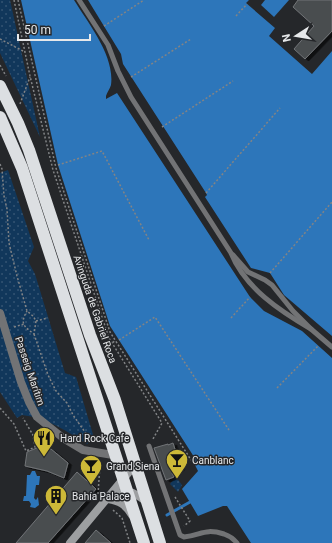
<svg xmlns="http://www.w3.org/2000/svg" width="332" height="543" viewBox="0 0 332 543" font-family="Roboto,sans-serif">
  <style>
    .green { fill: url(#green-dots) }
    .water { fill: #2d76ba }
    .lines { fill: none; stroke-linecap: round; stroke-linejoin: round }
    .stream { stroke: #2d76ba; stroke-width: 3 }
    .building { fill: #4a4d50; stroke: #717477; filter: url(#shadow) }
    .path { stroke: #828486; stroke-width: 1.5; stroke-dasharray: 2 2; stroke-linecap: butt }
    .lane { stroke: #727375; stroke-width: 5 }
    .street { stroke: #727375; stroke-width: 8 }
    .secondary { stroke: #9d9fa1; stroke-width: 8 }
    .highway { stroke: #dcdfe2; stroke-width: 12 }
    .labels { text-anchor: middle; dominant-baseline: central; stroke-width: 3; stroke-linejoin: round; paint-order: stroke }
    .street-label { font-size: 10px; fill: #e6e8ea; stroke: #25272a }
    .poi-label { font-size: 10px; fill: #e6e8ea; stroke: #25272a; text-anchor: start }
  </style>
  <defs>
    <pattern id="green-dots" width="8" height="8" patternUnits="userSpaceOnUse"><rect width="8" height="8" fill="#11375b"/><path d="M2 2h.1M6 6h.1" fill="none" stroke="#345473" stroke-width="1.8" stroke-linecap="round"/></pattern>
    <filter id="shadow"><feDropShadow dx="3.5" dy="2" stdDeviation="0" flood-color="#0009"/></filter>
  </defs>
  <rect width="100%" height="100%" fill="#25272a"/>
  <g class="green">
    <polygon points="0,0 10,0 40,137 0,53"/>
    <path d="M 8,170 L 34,247 L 28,261 L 35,274 L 65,373 L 76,377 L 94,438 L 87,444 C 67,431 47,418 22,415 L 17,418 L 0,392 L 0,173 Z"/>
    <polygon points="176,477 182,485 178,492 170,484"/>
  </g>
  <g class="water">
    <path d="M 21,0 L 74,0 C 88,23 115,56 111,85 C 110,89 107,92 106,96 L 106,99 L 117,93 L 250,297 L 264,311 L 302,331 L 332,358 L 332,543 L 251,543 L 227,506 L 223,506 L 198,516 L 182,489 L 198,471 L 194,463 L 196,460 L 110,326 L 58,165 Z"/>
    <polygon points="88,0 249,0 246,3 275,28 269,36 312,74 332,51 332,336 284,295 270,273 251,268 205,197 207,195 206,193 123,64 121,54"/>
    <polygon points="265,0 289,0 274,17 261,5"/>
    <polygon points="32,471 35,471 37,476 40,476 39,485 36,485 34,498 36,500 38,497 39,505 35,508 30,507 31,504 29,501 23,501 24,496 26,496 27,475 30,475"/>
  </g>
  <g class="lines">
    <polyline class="stream" points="167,515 190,502"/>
  </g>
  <g class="building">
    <polygon points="298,0 332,0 332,31 305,59 294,49 314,26 293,7"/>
    <polygon points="173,443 181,468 172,473 174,477 166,480 154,448 168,444 168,445"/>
    <polygon points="39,447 51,449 68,463 64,478 47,471 25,466 27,452"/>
    <polygon points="77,472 96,489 48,543 16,543"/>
    <polygon points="96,530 111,543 85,543"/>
  </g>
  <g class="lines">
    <g class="path">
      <polyline points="14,0 30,76 53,170 109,338 162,423 153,439"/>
      <polyline points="18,0 56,168 110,332 191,460"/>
      <polyline points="236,16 247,4"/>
      <polyline points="104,26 144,0"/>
      <polyline points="0,39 25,52"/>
      <polyline points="0,65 6,76"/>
      <polyline points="131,77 191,39"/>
      <polyline points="20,104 30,77"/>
      <polyline points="162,127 233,81"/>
      <path d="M 0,164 L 2,169 L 4,196 L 7,209 L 9,243 L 17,276 L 27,311 L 33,316 L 36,321 L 34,334 C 23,326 20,323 27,311"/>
      <polyline points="58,165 102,151 149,240"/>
      <polyline points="206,193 280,108"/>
      <polyline points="270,273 332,202"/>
      <polyline points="231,318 250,297"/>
      <polyline points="36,321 48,318"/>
      <polyline points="14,327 24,324"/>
      <polyline points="34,334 48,375 56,391 67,403 73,415 92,442"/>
      <polyline points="119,340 155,317 229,430"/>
      <polyline points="109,351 107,346 115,341"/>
      <polyline points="277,388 318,346"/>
      <polyline points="0,408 14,424 26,451 35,447 33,435 23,418"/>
      <polyline points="34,435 41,435 48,437"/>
      <polyline points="98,494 100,465 99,462"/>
      <polyline points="175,497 190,521 184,526"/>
      <polyline points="113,510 122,518 130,543"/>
    </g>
    <g class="lane">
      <path d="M 79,0 L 108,45 L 118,71 L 131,97 L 231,253 C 245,288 280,311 311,329"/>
      <polyline points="233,255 248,272 265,280 272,285 293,311 311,329 332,347"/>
      <path d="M 149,446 L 180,535 L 184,537 C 202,535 204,528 224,534 C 230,536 233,538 237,543"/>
    </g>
    <polyline class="street" points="0,313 21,382 29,402 37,417 63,438 83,450 113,455 116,457"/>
    <g class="secondary">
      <path d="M 108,498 C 129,490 128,488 147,502"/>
      <path d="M 108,499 C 120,501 125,504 132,515"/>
      <polyline points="70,543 129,472 132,464 133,459"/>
    </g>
    <g class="highway">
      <polyline points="0,86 18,123 29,150 90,335 115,400 160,543"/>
      <polyline points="0,117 22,168 144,543"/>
    </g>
  </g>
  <defs>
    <g id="restaurant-pin" transform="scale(1.15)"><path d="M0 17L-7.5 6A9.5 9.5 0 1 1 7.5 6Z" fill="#cdb938" stroke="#25272a"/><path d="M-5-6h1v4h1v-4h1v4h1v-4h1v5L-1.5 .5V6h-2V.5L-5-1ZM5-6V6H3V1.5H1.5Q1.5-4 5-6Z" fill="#111"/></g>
    <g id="bar-pin" transform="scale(1.15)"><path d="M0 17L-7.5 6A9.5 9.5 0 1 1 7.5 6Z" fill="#cdb938" stroke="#25272a"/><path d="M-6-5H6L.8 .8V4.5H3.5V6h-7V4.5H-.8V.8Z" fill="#111"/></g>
    <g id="building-pin" transform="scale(1.15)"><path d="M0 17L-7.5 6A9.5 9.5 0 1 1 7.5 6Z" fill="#cdb938" stroke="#25272a"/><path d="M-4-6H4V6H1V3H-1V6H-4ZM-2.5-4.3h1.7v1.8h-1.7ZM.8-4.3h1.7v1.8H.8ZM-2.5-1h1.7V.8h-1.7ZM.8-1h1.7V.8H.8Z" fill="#111"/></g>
  </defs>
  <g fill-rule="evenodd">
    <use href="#restaurant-pin" x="44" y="438"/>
    <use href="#bar-pin" x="177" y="460"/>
    <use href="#bar-pin" x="91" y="466"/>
    <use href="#building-pin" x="56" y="496"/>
  </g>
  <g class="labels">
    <g class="street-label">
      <text transform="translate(95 309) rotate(71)">Avinguda de Gabriel Roca</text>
      <text transform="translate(30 371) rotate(71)">Passeig Marítim</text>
    </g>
    <g class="poi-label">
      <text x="60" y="438">Hard Rock Cafe</text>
      <text x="192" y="460">Canblanc</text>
      <text x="106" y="466">Grand Siena</text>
      <text x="72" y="496">Bahía Palace</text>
    </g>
  </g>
  <g transform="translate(296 36) rotate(258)" stroke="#25272a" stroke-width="3" paint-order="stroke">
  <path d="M0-3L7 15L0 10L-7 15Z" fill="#e6e8ea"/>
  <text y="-6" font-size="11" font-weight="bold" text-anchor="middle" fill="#e6e8ea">N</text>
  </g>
  <path d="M18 34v6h72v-6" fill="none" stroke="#e6e8ea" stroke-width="2"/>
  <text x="24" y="34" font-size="12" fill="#e6e8ea" stroke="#25272a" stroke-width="3" paint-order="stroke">50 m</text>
</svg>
